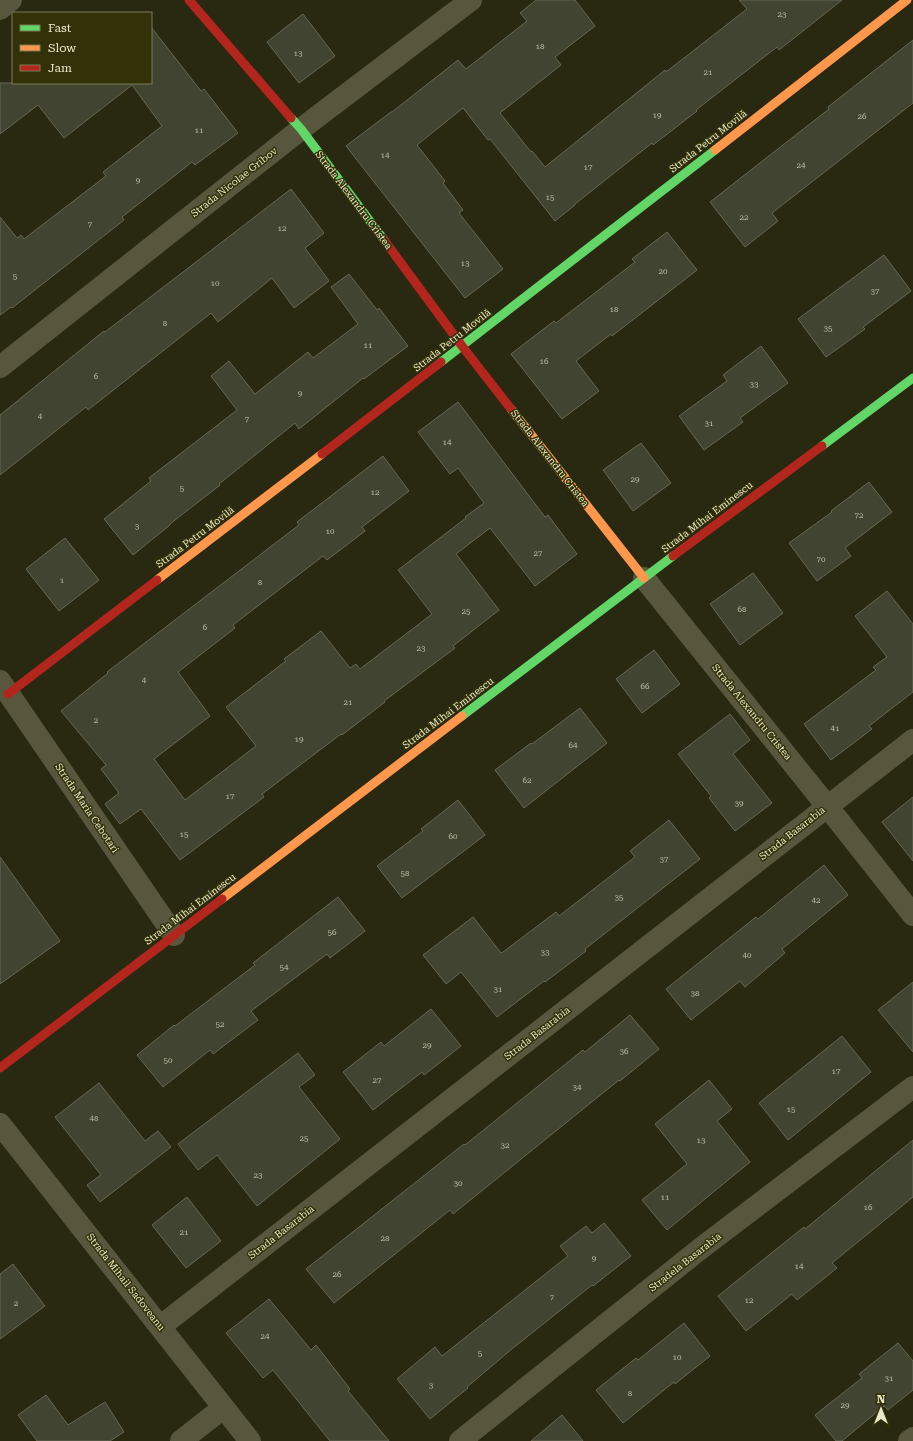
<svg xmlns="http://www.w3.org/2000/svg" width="913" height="1441" viewBox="0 0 913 1441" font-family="'Roboto Serif',serif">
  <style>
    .building { fill: #404430; stroke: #666956 }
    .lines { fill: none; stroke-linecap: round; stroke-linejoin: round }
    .street { stroke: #58573e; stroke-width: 22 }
    .fast { stroke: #63d668; stroke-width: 9 }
    .slow { stroke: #ff974d; stroke-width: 9 }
    .jam { stroke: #b3261e; stroke-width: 9 }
    .labels { text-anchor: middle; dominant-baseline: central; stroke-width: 3; stroke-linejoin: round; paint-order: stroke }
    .number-label { font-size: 8px; fill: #bfc0a6 }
    .street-label { font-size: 10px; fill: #e9e9cd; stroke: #333107 }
  </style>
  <rect width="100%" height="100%" fill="#292811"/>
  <g class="building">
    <polygon points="536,0 575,0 595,26 555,57 561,65 500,113 531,152 532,151 545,167 665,70 666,72 747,9 739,0 842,0 779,50 777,47 696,110 697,111 653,145 652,143 575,204 575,205 555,221 490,139 488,140 463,108 417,145 445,181 443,183 463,210 459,213 503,269 465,298 346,146 391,112 392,112 458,60 466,69 527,21 520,13"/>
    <polygon points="303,14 335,56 299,83 267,42"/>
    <polygon points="151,27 201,91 204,89 238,133 195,165 192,162 122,217 124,220 12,308 11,307 0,315 0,217 17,238 21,235 24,239 106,176 103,172 162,126 132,85 64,138 38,105 0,134 0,83 151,83"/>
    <polygon points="913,40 913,103 772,213 778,221 745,247 710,202 829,109 828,107"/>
    <polygon points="291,189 324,233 305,248 329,281 294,308 272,278 218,322 211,313 88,410 86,407 0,475 0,415 104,331 105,332"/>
    <polygon points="667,232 697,270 612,336 611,334 576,361 599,391 562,419 511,354 554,321 556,323 635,262 632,259"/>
    <polygon points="884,255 911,291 863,327 865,329 826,357 798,319"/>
    <polygon points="349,274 377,310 379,308 408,346 364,379 363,378 299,429 295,423 219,484 220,485 170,524 170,525 133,555 104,519 151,481 149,478 237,410 211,376 229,361 255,394 308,352 313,358 358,324 331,287"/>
    <polygon points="761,346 788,383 740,418 743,422 704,450 679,416 727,381 723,375"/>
    <polygon points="458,402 545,517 548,515 577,554 535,586 490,528 456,554 499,610 453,646 455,648 384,701 385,702 342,735 341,734 262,794 264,797 180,860 141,809 120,824 105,804 119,793 101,769 106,765 61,711 108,673 107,672 299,525 297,522 383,456 409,491 362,527 365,531 327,560 323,556 233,625 235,628 178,672 210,716 154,759 185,800 256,746 226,707 286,661 284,659 321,631 350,668 356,664 360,669 432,614 398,570 466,518 465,517 484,503 458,468 450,474 418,432"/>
    <polygon points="641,443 671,483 633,511 603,470"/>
    <polygon points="869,482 892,512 845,548 851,556 817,581 789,543 832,512 831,511"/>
    <polygon points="65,538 99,580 59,611 26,569"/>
    <polygon points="753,573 783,613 740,645 710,604"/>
    <polygon points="887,591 913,624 913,692 869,726 872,729 831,760 804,724 876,670 873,667 887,657 855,616"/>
    <polygon points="654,650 680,684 642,713 616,679"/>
    <polygon points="580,708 607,743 524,808 495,770 531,743 532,744"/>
    <polygon points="730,714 750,740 733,754 772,803 735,831 709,798 711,796 678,754"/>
    <polygon points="913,797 913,861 882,822"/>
    <polygon points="458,800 485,835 402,898 377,866 423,831 421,829"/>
    <polygon points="669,820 700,859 585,949 586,951 545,982 544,981 497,1017 461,972 446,984 423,955 473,917 501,953 503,952 556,912 559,916 635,857 630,851"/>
    <polygon points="0,857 60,941 0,984"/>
    <polygon points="824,865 848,895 782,949 785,953 745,987 740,981 691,1020 666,989 756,917 758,919"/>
    <polygon points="338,897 365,931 330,958 327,954 251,1011 258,1020 213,1054 210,1050 163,1087 137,1055 174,1025 175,1026 255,965 253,963"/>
    <polygon points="913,982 913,1052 878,1010"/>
    <polygon points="431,1009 461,1046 424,1075 422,1072 373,1110 343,1072 381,1042 384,1046"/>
    <polygon points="630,1015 659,1049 620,1081 619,1080 453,1214 450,1210 334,1303 306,1269 464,1144 465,1145 583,1050 585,1052"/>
    <polygon points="842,1036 871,1072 788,1140 759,1103"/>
    <polygon points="298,1053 315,1075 299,1087 340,1139 257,1206 217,1155 198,1170 178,1144"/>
    <polygon points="709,1080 732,1109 717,1121 750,1162 667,1230 642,1200 687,1164 655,1124"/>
    <polygon points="99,1083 145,1141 158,1131 171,1147 100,1202 87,1185 101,1175 55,1117"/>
    <polygon points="913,1140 913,1197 832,1263 837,1268 797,1300 792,1294 746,1331 718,1296 804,1227 805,1229"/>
    <polygon points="187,1197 221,1241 186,1268 152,1225"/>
    <polygon points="604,1223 631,1256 593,1286 592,1285 513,1348 467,1387 468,1388 430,1419 397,1379 435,1347 442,1356 568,1256 560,1246 586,1226 592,1233"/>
    <polygon points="13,1264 45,1306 0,1339 0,1274"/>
    <polygon points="269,1299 311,1350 316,1345 350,1389 348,1391 389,1441 330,1441 273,1370 263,1378 226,1333"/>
    <polygon points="684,1323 710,1356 675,1384 674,1382 623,1423 596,1390 636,1358 638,1360"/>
    <polygon points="898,1343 913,1361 913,1390 888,1410 884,1406 842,1441 836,1441 815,1415 862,1378 859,1374"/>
    <polygon points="46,1395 68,1425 105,1402 124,1432 110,1441 37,1441 18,1415"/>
    <polygon points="562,1415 583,1441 531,1441"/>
  </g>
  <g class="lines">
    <g class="street">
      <polyline points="0,9 11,0"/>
      <polyline points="0,367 301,129 471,0"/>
      <polyline points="644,578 827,806 913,915"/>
      <polyline points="0,681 174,935"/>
      <polyline points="0,1124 250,1441"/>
      <polyline points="161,1326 913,740"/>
      <polyline points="181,1441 223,1408"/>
      <polyline points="460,1441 700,1249 913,1087"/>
      <polyline points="909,1441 913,1438"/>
    </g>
    <g class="fast">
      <polyline points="291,118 301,129 384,240"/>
      <polyline points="441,362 715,150"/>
      <polyline points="822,446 913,378"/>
      <polyline points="462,716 673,556"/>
    </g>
    <g class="slow">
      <polyline points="715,150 907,0"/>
      <polyline points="511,409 644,578"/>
      <polyline points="157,580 322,454"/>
      <polyline points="222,899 462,716"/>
    </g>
    <g class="jam">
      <polyline points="189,0 291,118"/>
      <polyline points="384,240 462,346 511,409"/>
      <polyline points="322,454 441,362"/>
      <polyline points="673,556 822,446"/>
      <polyline points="8,694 157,580"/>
      <polyline points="0,1068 222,899"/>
    </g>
  </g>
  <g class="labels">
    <g class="number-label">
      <text x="782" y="14">23</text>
      <text x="540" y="46">18</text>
      <text x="298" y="53">13</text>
      <text x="708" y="72">21</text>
      <text x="657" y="115">19</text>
      <text x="862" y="116">26</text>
      <text x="199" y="130">11</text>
      <text x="385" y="155">14</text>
      <text x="801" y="165">24</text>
      <text x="588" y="167">17</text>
      <text x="138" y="180">9</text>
      <text x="550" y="197">15</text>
      <text x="744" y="217">22</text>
      <text x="90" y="224">7</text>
      <text x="282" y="228">12</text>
      <text x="465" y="263">13</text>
      <text x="663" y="271">20</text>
      <text x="15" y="276">5</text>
      <text x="215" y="283">10</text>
      <text x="875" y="291">37</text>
      <text x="614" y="309">18</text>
      <text x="165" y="323">8</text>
      <text x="828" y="328">35</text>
      <text x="368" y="345">11</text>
      <text x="544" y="361">16</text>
      <text x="96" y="376">6</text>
      <text x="754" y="384">33</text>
      <text x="300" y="393">9</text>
      <text x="40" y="416">4</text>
      <text x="247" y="419">7</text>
      <text x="709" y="423">31</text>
      <text x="447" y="442">14</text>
      <text x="635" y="479">29</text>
      <text x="182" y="488">5</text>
      <text x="375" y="492">12</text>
      <text x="859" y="515">72</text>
      <text x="137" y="526">3</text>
      <text x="330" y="531">10</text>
      <text x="538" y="553">27</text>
      <text x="821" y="559">70</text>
      <text x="62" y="580">1</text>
      <text x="260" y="582">8</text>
      <text x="742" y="609">68</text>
      <text x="466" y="611">25</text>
      <text x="205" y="627">6</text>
      <text x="421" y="648">23</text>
      <text x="144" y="680">4</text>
      <text x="645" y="686">66</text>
      <text x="348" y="702">21</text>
      <text x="96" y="720">2</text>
      <text x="835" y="728">41</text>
      <text x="299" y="739">19</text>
      <text x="573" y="745">64</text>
      <text x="527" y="780">62</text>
      <text x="230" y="796">17</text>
      <text x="739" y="803">39</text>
      <text x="184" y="834">15</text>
      <text x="453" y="836">60</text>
      <text x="664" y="859">37</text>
      <text x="405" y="873">58</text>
      <text x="619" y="897">35</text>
      <text x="816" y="900">42</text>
      <text x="332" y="932">56</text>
      <text x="545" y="952">33</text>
      <text x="747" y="955">40</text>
      <text x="284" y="967">54</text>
      <text x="498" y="989">31</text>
      <text x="695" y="993">38</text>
      <text x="220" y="1024">52</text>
      <text x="427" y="1045">29</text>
      <text x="624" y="1051">36</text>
      <text x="168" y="1060">50</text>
      <text x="836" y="1071">17</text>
      <text x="377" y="1080">27</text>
      <text x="577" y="1087">34</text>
      <text x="791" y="1109">15</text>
      <text x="94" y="1118">48</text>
      <text x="304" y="1138">25</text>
      <text x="701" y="1140">13</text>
      <text x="505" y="1145">32</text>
      <text x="258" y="1175">23</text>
      <text x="458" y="1183">30</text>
      <text x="665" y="1197">11</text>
      <text x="868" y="1207">16</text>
      <text x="184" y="1232">21</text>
      <text x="385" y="1238">28</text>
      <text x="594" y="1258">9</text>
      <text x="799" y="1266">14</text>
      <text x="337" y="1274">26</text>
      <text x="552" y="1297">7</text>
      <text x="749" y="1300">12</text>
      <text x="16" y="1303">2</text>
      <text x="265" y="1336">24</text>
      <text x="480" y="1353">5</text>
      <text x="677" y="1357">10</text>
      <text x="889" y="1378">31</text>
      <text x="431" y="1385">3</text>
      <text x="630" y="1393">8</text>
      <text x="845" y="1405">29</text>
    </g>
    <g class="street-label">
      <text transform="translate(708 141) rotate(-38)">Strada Petru Movilă</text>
      <text transform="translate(234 182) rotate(-38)">Strada Nicolae Gribov</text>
      <text transform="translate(354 200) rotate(53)">Strada Alexandru Cristea</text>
      <text transform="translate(452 340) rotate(-38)">Strada Petru Movilă</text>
      <text transform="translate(550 458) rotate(52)">Strada Alexandru Cristea</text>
      <text transform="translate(707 517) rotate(-37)">Strada Mihai Eminescu</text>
      <text transform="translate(195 537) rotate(-37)">Strada Petru Movilă</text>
      <text transform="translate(752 712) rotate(51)">Strada Alexandru Cristea</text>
      <text transform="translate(448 713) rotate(-37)">Strada Mihai Eminescu</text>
      <text transform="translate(87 808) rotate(56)">Strada Maria Cebotari</text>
      <text transform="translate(792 833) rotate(-38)">Strada Basarabia</text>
      <text transform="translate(190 909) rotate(-37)">Strada Mihai Eminescu</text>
      <text transform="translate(537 1033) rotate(-38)">Strada Basarabia</text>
      <text transform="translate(281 1232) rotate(-38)">Strada Basarabia</text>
      <text transform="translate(685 1262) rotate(-38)">Stradela Basarabia</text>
      <text transform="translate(126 1282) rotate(52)">Strada Mihail Sadoveanu</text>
    </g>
  </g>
  <rect x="12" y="12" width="140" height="72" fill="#333107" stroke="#7c7b56"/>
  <rect x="20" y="25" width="20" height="6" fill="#63d668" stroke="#7c7b56"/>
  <text x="48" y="32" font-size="12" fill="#e9e9cd">Fast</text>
  <rect x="20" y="45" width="20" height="6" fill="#ff974d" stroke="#7c7b56"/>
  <text x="48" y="52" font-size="12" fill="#e9e9cd">Slow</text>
  <rect x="20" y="65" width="20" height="6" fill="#b3261e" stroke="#7c7b56"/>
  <text x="48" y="72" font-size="12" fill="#e9e9cd">Jam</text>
  <g transform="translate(881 1409)" stroke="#333107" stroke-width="3" paint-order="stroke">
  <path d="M0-3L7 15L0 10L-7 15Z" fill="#e9e9cd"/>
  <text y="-6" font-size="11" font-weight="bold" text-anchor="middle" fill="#e9e9cd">N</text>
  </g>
</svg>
